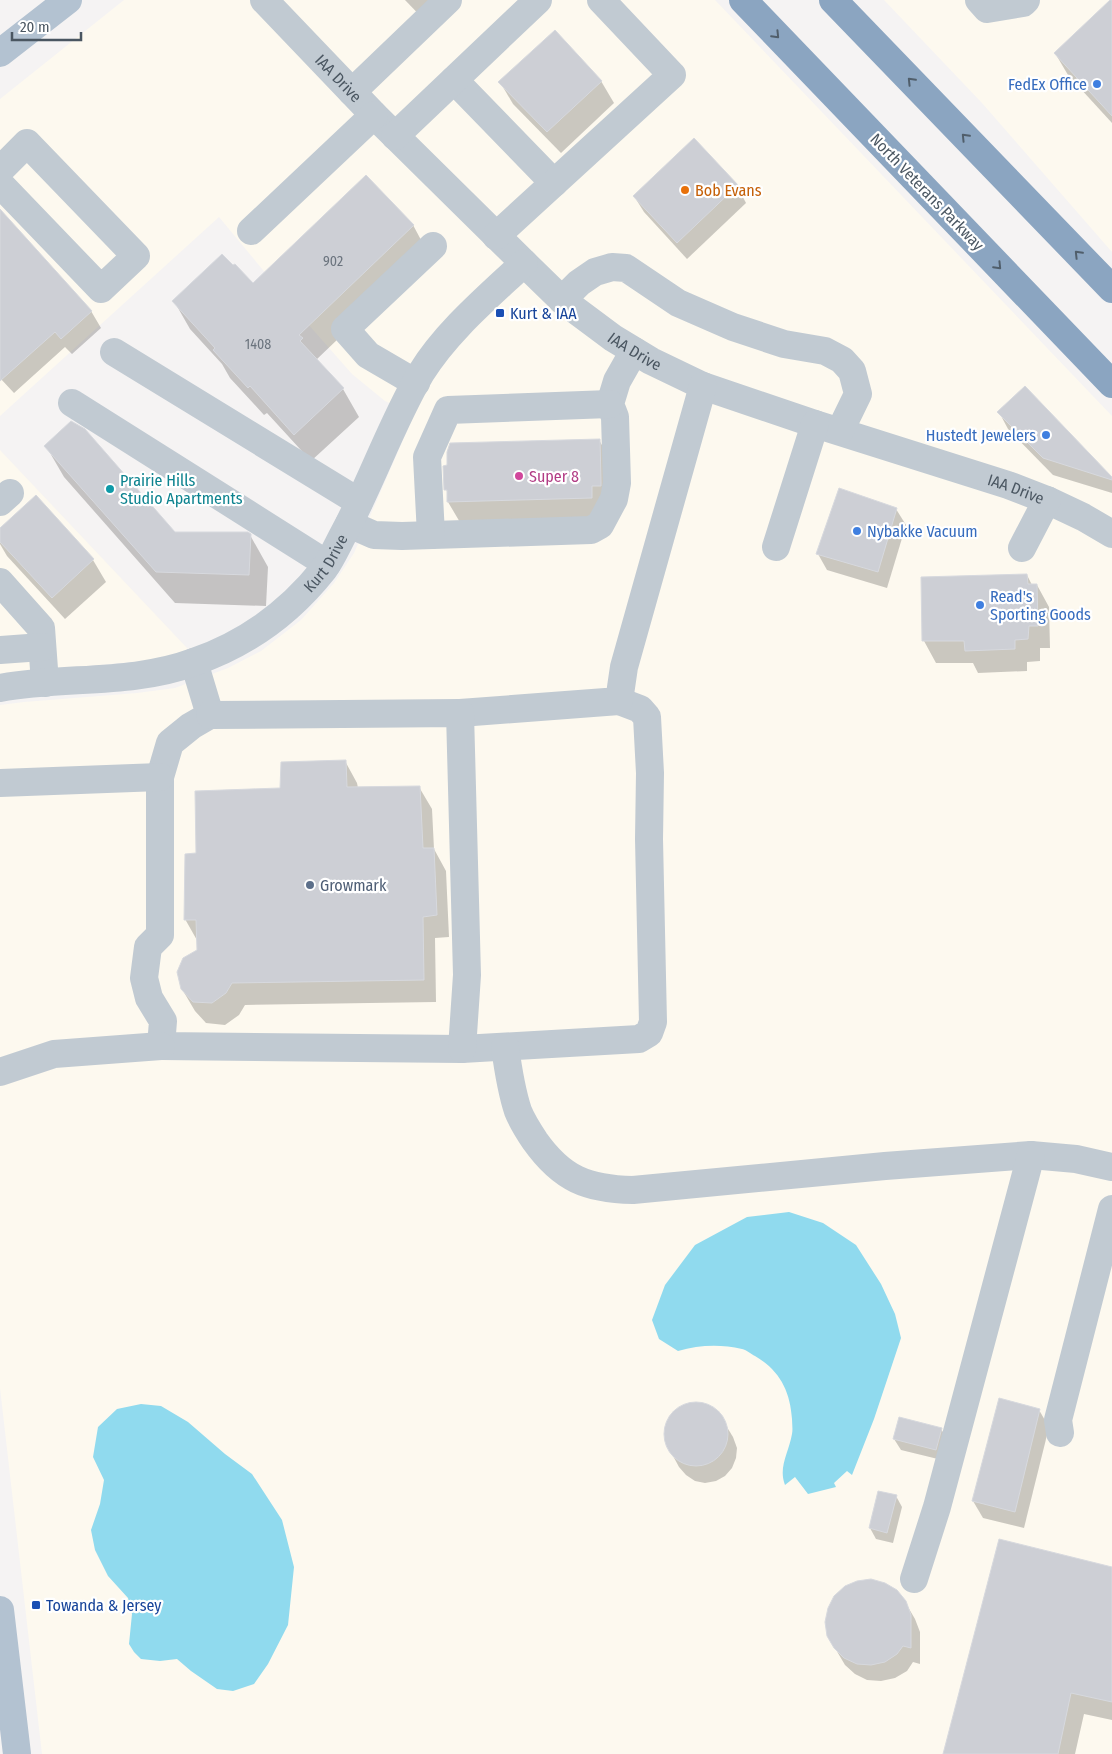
<svg xmlns="http://www.w3.org/2000/svg" width="1112" height="1754" viewBox="0 0 1112 1754" font-family="'Fira Sans Condensed',sans-serif">
  <style>
    .commercial { fill: #fdf9ef }
    .water { fill: #90daee }
    .shadow { fill: #0003 }
    .building { fill: #cdcfd5; stroke: #d7d9de }
    .lines { fill: none; stroke-linecap: round; stroke-linejoin: round }
    .minor { stroke: #c1cad2; stroke-width: 28 }
    .major { stroke: #b3c2d1; stroke-width: 28 }
    .highway { stroke: #8ba5c1; stroke-width: 28 }
    .oneway { stroke: #505e6b }
    .shop-dot { fill: #3f7fe0; stroke: #fff; stroke-width: 2 }
    .food-dot { fill: #e8710a; stroke: #fff; stroke-width: 2 }
    .transit-dot { fill: #1a4fb4; stroke: #fff; stroke-width: 2 }
    .hotel-dot { fill: #d1479c; stroke: #fff; stroke-width: 2 }
    .culture-dot { fill: #0f9aa8; stroke: #fff; stroke-width: 2 }
    .service-dot { fill: #5c6f8a; stroke: #fff; stroke-width: 2 }
    .labels { text-anchor: middle; dominant-baseline: central; stroke-width: 4.5; stroke-linejoin: round; paint-order: stroke }
    .number-label { font-size: 14px; fill: #6b747e }
    .street-label { font-size: 16px; fill: #4a5661; stroke: #fff }
    .shop-label { font-size: 16px; fill: #366cbe; stroke: #fff; text-anchor: end }
    .food-label { font-size: 16px; fill: #c56008; stroke: #fff; text-anchor: start }
    .transit-label { font-size: 16px; fill: #164399; stroke: #fff; text-anchor: start }
    .hotel-label { font-size: 16px; fill: #b23c85; stroke: #fff; text-anchor: start }
    .culture-label { font-size: 16px; fill: #0d838f; stroke: #fff; text-anchor: start }
    .service-label { font-size: 16px; fill: #4e5e75; stroke: #fff; text-anchor: start }
  </style>
  <rect width="100%" height="100%" fill="#f5f3f3"/>
  <g class="commercial">
    <polygon points="124,0 715,0 1112,416 1112,1754 42,1754 0,1388 0,705 24,702 137,693 175,688 228,668 261,651 301,620 334,583 354,553 414,415 385,401 352,374 307,323 219,217 0,416 0,99"/>
    <polygon points="884,0 1112,0 1112,252 982,103"/>
    <polygon points="0,450 188,649 168,657 144,661 0,674"/>
  </g>
  <g class="water">
    <path d="M 789,1212 L 823,1223 L 856,1245 L 881,1284 L 895,1314 L 901,1338 L 874,1419 L 852,1475 L 847,1471 L 834,1483 L 836,1487 L 808,1494 L 795,1477 L 785,1485 C 778,1467 789,1452 792,1434 C 793,1429 792,1424 792,1419 C 790,1391 780,1371 755,1356 C 751,1354 747,1350 742,1349 C 720,1344 699,1345 678,1351 L 659,1339 L 652,1320 L 665,1285 L 695,1245 L 747,1217 Z"/>
    <polygon points="141,1404 161,1406 188,1422 225,1454 252,1474 282,1520 294,1567 288,1625 268,1664 254,1684 233,1691 217,1689 191,1671 177,1659 160,1661 141,1659 134,1652 129,1644 132,1614 128,1598 108,1576 95,1550 91,1530 100,1504 104,1480 93,1457 98,1427 117,1409"/>
  </g>
  <g class="shadow">
    <polygon points="405,0 459,0 431,27"/>
    <polygon points="1112,9 1112,123 1068,75 1055,53"/>
    <polygon points="601,81 614,103 561,153 513,104 500,82"/>
    <polygon points="737,186 746,203 687,259 644,212 634,196"/>
    <polygon points="0,211 91,311 101,328 72,354 65,347 14,393 0,378"/>
    <polygon points="413,225 428,253 316,360 343,389 359,417 311,461 267,413 264,415 230,378 222,364 190,329 174,301 253,285"/>
    <polygon points="999,412 1112,479 1112,493 1053,475 1008,429"/>
    <polygon points="599,440 612,462 604,519 461,524 448,502 448,494 446,489 448,467"/>
    <polygon points="46,446 174,533 250,535 268,567 266,606 175,603 64,477"/>
    <polygon points="36,497 93,560 106,582 65,619 7,556 0,544 0,530"/>
    <polygon points="896,509 906,525 887,588 827,570 818,554"/>
    <polygon points="1027,575 1032,585 1037,585 1049,607 1050,648 1040,648 1040,661 1027,662 1027,671 978,673 973,663 936,663 924,641 922,578"/>
    <polygon points="345,761 357,783 358,788 419,787 432,809 434,849 446,871 449,937 435,938 436,1002 245,1005 239,1015 225,1025 206,1023 195,1011 182,989 198,950 198,942 185,919 198,854 281,790"/>
    <polygon points="699,1403 709,1406 717,1411 733,1437 737,1448 736,1458 732,1468 725,1476 716,1481 705,1483 695,1481 686,1475 679,1467 665,1441 665,1431 668,1421 673,1413 681,1407 690,1404"/>
    <polygon points="1039,1410 1049,1427 1024,1528 983,1518 973,1501"/>
    <polygon points="941,1429 948,1440 942,1460 901,1450 894,1439"/>
    <polygon points="896,1496 902,1507 893,1543 876,1539 870,1528"/>
    <polygon points="1112,1569 1112,1720 1084,1714 1075,1754 944,1754"/>
    <polygon points="905,1602 915,1619 920,1632 920,1664 913,1662 907,1671 895,1678 881,1681 867,1680 855,1674 845,1665 835,1648"/>
  </g>
  <g class="building">
    <polygon points="1110,0 1112,0 1112,116 1054,53"/>
    <polygon points="555,30 602,81 547,132 498,82"/>
    <polygon points="694,138 738,185 677,243 633,196"/>
    <polygon points="366,175 414,225 299,335 303,338 300,341 344,388 294,435 250,386 248,388 213,350 215,348 172,301 222,254 233,265 235,264 253,283"/>
    <polygon points="0,209 92,311 61,339 55,332 0,381"/>
    <polygon points="1025,386 1112,477 1112,480 1043,458 997,412"/>
    <polygon points="71,421 85,429 175,532 248,532 251,534 249,575 156,572 44,446"/>
    <polygon points="600,439 601,482 601,486 592,486 592,498 447,502 447,490 444,490 443,466 447,465 447,452 450,443"/>
    <polygon points="839,488 897,508 878,572 816,554"/>
    <polygon points="36,495 94,559 52,598 0,542 0,528"/>
    <polygon points="1027,574 1028,584 1037,584 1038,626 1029,626 1028,639 1015,640 1015,649 965,651 964,641 922,641 921,577"/>
    <polygon points="346,760 347,787 420,786 423,848 434,848 437,915 423,917 424,980 232,983 226,993 212,1003 193,1002 181,989 177,972 183,958 197,950 196,920 184,920 185,854 196,853 195,791 280,788 281,762"/>
    <polygon points="999,1398 1040,1409 1015,1512 972,1501"/>
    <circle cx="696" cy="1434" r="32"/>
    <polygon points="899,1417 942,1428 936,1450 893,1439"/>
    <polygon points="878,1491 897,1495 887,1533 869,1528"/>
    <polygon points="999,1539 1112,1567 1112,1702 1071,1693 1058,1754 943,1754"/>
    <polygon points="871,1579 885,1583 897,1590 906,1601 911,1615 911,1648 903,1646 897,1654 885,1662 871,1665 857,1664 844,1658 834,1648 827,1636 825,1622 828,1608 834,1596 845,1586 857,1581"/>
  </g>
  <g class="lines">
    <g class="minor">
      <path id="s1" d="M 264,0 L 374,115 L 524,263 L 562,300 L 613,338 L 651,361 L 703,386 L 815,424 L 1008,485 L 1047,500 L 1083,517 L 1112,534"/>
      <polyline points="979,0 987,9 1023,3 1026,0"/>
      <polyline points="454,80 554,183"/>
      <polyline points="352,92 448,0"/>
      <polyline points="395,136 538,0"/>
      <polyline points="0,170 27,143 136,256 101,289 0,184"/>
      <polyline points="251,231 374,115"/>
      <polyline points="496,236 672,75 601,0"/>
      <polyline points="562,300 579,283 595,272 612,267 626,268 678,303 733,327 784,344 825,351 842,360 852,371 858,394 840,431"/>
      <polyline points="114,352 359,502"/>
      <polyline points="416,383 368,355 345,329 433,246"/>
      <polyline points="72,403 327,564"/>
      <polyline points="0,502 10,493"/>
      <polyline points="349,524 374,535 402,536 591,530 600,525 614,499 617,483 615,417 610,404 617,381 634,351"/>
      <polyline points="431,535 427,457 448,410 610,404"/>
      <polyline points="776,547 815,424"/>
      <polyline points="1022,548 1047,500"/>
      <polyline points="0,582 41,628 45,683"/>
      <polyline points="0,650 42,647"/>
      <polyline points="194,662 210,715 191,726 170,743 160,777 160,935 148,947 144,978 149,998 163,1021 161,1046 462,1049 639,1039 649,1033 653,1022 649,839 650,773 647,717 640,709 619,701"/>
      <path id="s2" d="M 0,688 C 64,676 132,685 194,662 C 246,644 290,612 324,569 C 332,558 338,544 344,533 C 372,481 391,424 421,373 C 447,331 488,297 524,263"/>
      <polyline points="460,713 619,701 624,667 703,386"/>
      <polyline points="210,715 460,713 467,975 462,1049"/>
      <polyline points="0,783 160,777"/>
      <path d="M 505,1047 C 508,1069 511,1090 518,1111 C 522,1121 529,1132 535,1141 C 562,1179 587,1189 633,1190 L 885,1166 L 1031,1155 L 1076,1159 L 1112,1167"/>
      <polyline points="0,1072 54,1054 161,1046"/>
      <polyline points="1060,1433 1058,1420 1112,1209"/>
      <polyline points="914,1579 937,1507 1031,1155"/>
    </g>
    <g class="major">
      <polyline points="0,53 68,0"/>
      <polyline points="0,1610 17,1754"/>
    </g>
    <g class="highway">
      <polyline points="743,0 1112,384"/>
      <polyline points="833,0 1112,289"/>
    </g>
  </g>
  <defs><path id="oneway-chevron" d="M-2-3.5L2.5 0L-2 3.5" fill="none" stroke-width="1.6" stroke-linecap="round" stroke-linejoin="round" transform="scale(1.25)"/></defs>
  <g class="oneway">
    <use href="#oneway-chevron" transform="translate(776 35) rotate(46)"/>
    <use href="#oneway-chevron" transform="translate(911 81) rotate(-134)"/>
    <use href="#oneway-chevron" transform="translate(965 137) rotate(-134)"/>
    <use href="#oneway-chevron" transform="translate(1078 254) rotate(-134)"/>
    <use href="#oneway-chevron" transform="translate(998 266) rotate(46)"/>
  </g>
  <g class="shop-dot">
    <circle cx="1097" cy="84" r="5"/>
    <circle cx="1046" cy="435" r="5"/>
    <circle cx="857" cy="531" r="5"/>
    <circle cx="980" cy="605" r="5"/>
  </g>
  <circle class="food-dot" cx="685" cy="190" r="5"/>
  <g class="transit-dot">
    <rect x="495" y="308" width="10" height="10" rx="2.5"/>
    <rect x="31" y="1600" width="10" height="10" rx="2.5"/>
  </g>
  <circle class="hotel-dot" cx="519" cy="476" r="5"/>
  <circle class="culture-dot" cx="110" cy="489" r="5"/>
  <circle class="service-dot" cx="310" cy="885" r="5"/>
  <g class="labels">
    <g class="number-label">
      <text x="333" y="261">902</text>
      <text x="258" y="344">1408</text>
    </g>
    <g class="street-label">
      <text stroke="none"><textPath href="#s1" startOffset="108">IAA Drive</textPath></text>
      <text transform="translate(927 192) rotate(46)">North Veterans Parkway</text>
      <text stroke="none"><textPath href="#s1" startOffset="512">IAA Drive</textPath></text>
      <text stroke="none"><textPath href="#s1" startOffset="918">IAA Drive</textPath></text>
      <text stroke="none"><textPath href="#s2" startOffset="364">Kurt Drive</textPath></text>
    </g>
    <g class="shop-label">
      <text x="1087" y="84">FedEx Office</text>
      <text x="1036" y="435">Hustedt Jewelers</text>
      <text x="867" y="531" text-anchor="start">Nybakke Vacuum</text>
      <text x="990" y="596" text-anchor="start">Read's<tspan x="990" dy="18">Sporting Goods</tspan></text>
    </g>
    <g class="food-label">
      <text x="695" y="190">Bob Evans</text>
    </g>
    <g class="transit-label">
      <text x="510" y="313">Kurt &amp; IAA</text>
      <text x="46" y="1605">Towanda &amp; Jersey</text>
    </g>
    <g class="hotel-label">
      <text x="529" y="476">Super 8</text>
    </g>
    <g class="culture-label">
      <text x="120" y="480">Prairie Hills<tspan x="120" dy="18">Studio Apartments</tspan></text>
    </g>
    <g class="service-label">
      <text x="320" y="885">Growmark</text>
    </g>
  </g>
  <path d="M12 32v8h69v-8" fill="none" stroke="#4a5661" stroke-width="2.5"/>
  <text x="20" y="32" font-size="15" fill="#4a5661" stroke="#ffffff" stroke-width="4" paint-order="stroke">20 m</text>
</svg>
